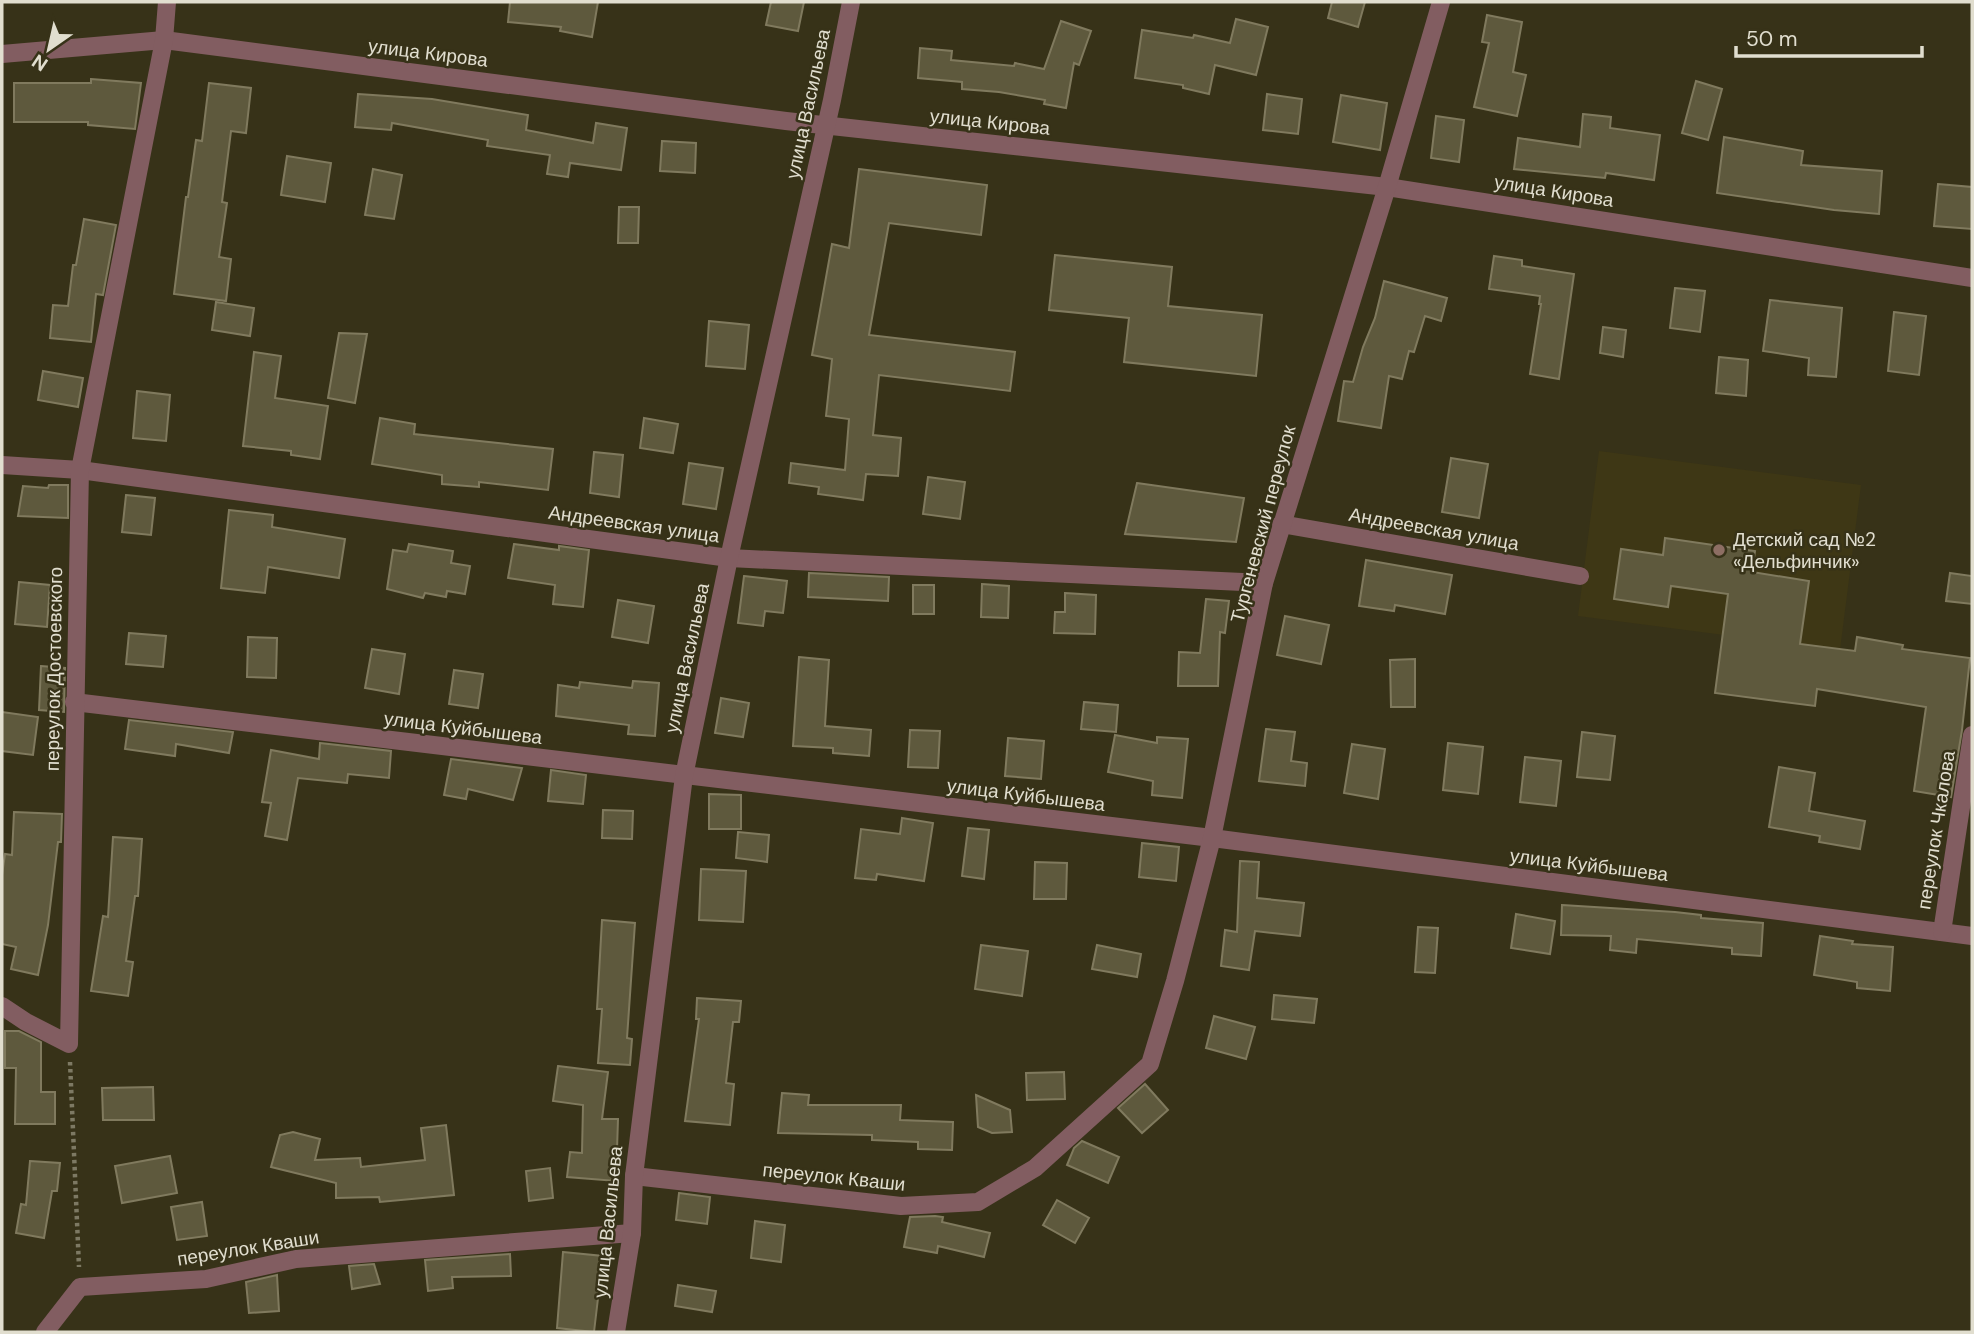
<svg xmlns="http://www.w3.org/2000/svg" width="1974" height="1334" viewBox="0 0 1974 1334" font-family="'DM Sans',sans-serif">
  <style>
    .built { fill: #3e3715 }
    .building { fill: #5e593d; stroke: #807a5e; stroke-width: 2 }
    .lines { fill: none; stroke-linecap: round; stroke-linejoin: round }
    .path { stroke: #7d7963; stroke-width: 4.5; stroke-dasharray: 3.5 3.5; stroke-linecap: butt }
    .minor { stroke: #825d61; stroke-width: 18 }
    .education-dot { fill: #8d6e63; stroke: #373218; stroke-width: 2.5 }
    .labels { text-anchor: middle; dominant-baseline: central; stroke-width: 5; stroke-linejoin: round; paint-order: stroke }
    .street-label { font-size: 19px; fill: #e1decf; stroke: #373218 }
    .poi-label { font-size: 19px; fill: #e1decf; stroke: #373218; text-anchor: start }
  </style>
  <rect width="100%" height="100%" fill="#373218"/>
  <polygon class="built" points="1599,451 1861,485 1840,650 1578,616"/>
  <g class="building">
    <polygon points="510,2 598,2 592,37 560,31 561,27 508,22"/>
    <polygon points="771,2 804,2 798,31 766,25"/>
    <polygon points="1332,2 1365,2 1358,27 1328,18"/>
    <polygon points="1487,15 1522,22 1513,72 1526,75 1517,116 1474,107 1489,43 1482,42"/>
    <polygon points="1236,19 1268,27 1256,75 1215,65 1209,94 1183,88 1183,85 1135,78 1142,30 1193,38 1194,35 1230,43"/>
    <polygon points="1061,21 1091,31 1079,65 1074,63 1066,108 1044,104 1045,100 999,92 962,89 962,82 918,78 920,48 952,51 951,60 1014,66 1015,63 1044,69"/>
    <polygon points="91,79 141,83 135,129 88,125 88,122 14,122 14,83 91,83"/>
    <polygon points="1696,81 1722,89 1708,140 1682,133"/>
    <polygon points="209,83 251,88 246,133 231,131 222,202 227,203 219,257 231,259 226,301 174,294 186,197 188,197 196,140 202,141"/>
    <polygon points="358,94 432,99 528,115 526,130 593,143 596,123 627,128 621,170 570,163 568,177 547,174 550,155 487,146 488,140 392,123 391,130 355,127"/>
    <polygon points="1267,94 1302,99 1298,134 1263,130"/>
    <polygon points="1341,95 1387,103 1380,150 1333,142"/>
    <polygon points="1583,114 1611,117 1610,128 1660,135 1654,180 1606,173 1605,178 1514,169 1518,138 1580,147"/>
    <polygon points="1436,116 1464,120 1459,162 1431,158"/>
    <polygon points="1724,137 1803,151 1801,165 1882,171 1879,214 1834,210 1717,193"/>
    <polygon points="662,141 696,143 695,173 660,171"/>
    <polygon points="287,156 331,163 325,202 281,195"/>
    <polygon points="373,169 402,175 394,219 365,215"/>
    <polygon points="859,169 987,185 981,235 889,223 869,335 1015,352 1010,391 879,375 873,435 901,438 898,476 866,474 863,500 818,494 819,487 789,483 791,463 845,470 849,419 826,416 832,359 812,355 832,244 849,248"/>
    <polygon points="1938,184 1972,187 1972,229 1934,226"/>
    <polygon points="619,207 639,207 638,243 618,243"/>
    <polygon points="84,219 116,225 103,295 96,294 91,342 50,338 53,305 68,306 73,265 76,265"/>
    <polygon points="1055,255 1172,267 1168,306 1262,315 1256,376 1124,362 1129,318 1049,310"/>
    <polygon points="1494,256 1522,260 1522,266 1574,274 1559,379 1530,374 1541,304 1539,304 1540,296 1489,289"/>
    <polygon points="1384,281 1447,298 1441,321 1425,316 1414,352 1409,351 1402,379 1389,376 1381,428 1338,421 1344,381 1353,382 1363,347 1375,318"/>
    <polygon points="1675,288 1705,291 1700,332 1670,328"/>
    <polygon points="1770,300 1842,308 1836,377 1808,375 1809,358 1763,351"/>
    <polygon points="216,302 254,308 250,336 212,330"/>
    <polygon points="1894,312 1926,316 1919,375 1888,371"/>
    <polygon points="709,321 749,325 745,369 706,366"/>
    <polygon points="1603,327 1626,330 1623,357 1600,353"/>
    <polygon points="339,333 367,334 355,403 328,398"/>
    <polygon points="254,352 281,356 275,398 328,406 320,459 291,455 291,451 243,446"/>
    <polygon points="1719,357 1748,360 1746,396 1716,393"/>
    <polygon points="43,371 83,378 78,407 38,400"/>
    <polygon points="137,391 170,395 166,441 133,438"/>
    <polygon points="380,418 415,424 414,434 553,449 548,490 479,482 479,487 442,484 442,475 372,464"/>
    <polygon points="644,418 678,424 673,453 640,448"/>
    <polygon points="594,452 623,455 619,497 590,493"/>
    <polygon points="1451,458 1488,464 1479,518 1442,512"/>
    <polygon points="689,463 723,468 716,509 683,504"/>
    <polygon points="928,477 965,482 960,519 923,514"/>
    <polygon points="1137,483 1244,498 1236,542 1125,534"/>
    <polygon points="49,485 68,485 68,518 18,516 23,486 48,488"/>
    <polygon points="126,495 155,498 151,535 122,532"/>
    <polygon points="229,510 273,515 272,527 345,539 339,578 268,567 265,593 221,588"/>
    <polygon points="1665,538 1755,551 1752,572 1809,581 1800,644 1855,651 1857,637 1903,645 1902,649 1970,658 1962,730 1951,797 1914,791 1926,707 1817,689 1815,706 1715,693 1728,594 1671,586 1668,607 1614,599 1621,549 1663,555"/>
    <polygon points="409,544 453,551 451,563 470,566 465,594 447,591 446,597 425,593 423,598 387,589 393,550 407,552"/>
    <polygon points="514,544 559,550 559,546 589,550 583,607 553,604 555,585 508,578"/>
    <polygon points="1366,560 1452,575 1445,614 1395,605 1394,611 1359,606"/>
    <polygon points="809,573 889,577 888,601 808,597"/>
    <polygon points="1950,573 1972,576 1972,604 1946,601"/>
    <polygon points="744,576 787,581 783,613 765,611 763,626 738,623"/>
    <polygon points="19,582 50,585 47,627 15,624"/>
    <polygon points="982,584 1009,586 1008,618 981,617"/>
    <rect x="913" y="585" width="21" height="29"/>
    <polygon points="1065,593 1096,595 1095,634 1054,633 1055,612 1065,612"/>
    <polygon points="1206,599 1229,601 1225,633 1220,632 1218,686 1178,686 1179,652 1200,653"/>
    <polygon points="618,600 654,606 648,643 612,637"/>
    <polygon points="1285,616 1329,625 1321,664 1277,655"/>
    <polygon points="129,633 166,636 163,667 126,664"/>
    <polygon points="248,637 277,638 276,678 247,677"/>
    <polygon points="372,649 405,654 399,694 365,688"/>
    <polygon points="799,657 829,660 825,726 871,730 869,756 833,753 833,748 793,746"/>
    <polygon points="1415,659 1415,707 1391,707 1390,660"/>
    <polygon points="41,666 65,668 64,712 39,710"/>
    <polygon points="454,670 483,674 478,708 449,704"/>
    <polygon points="633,681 659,683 655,736 628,734 629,725 556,716 558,685 579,688 580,682 632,688"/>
    <polygon points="721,698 749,703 743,737 715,733"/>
    <polygon points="1084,702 1118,705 1116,732 1081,729"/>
    <polygon points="2,712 38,717 33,755 2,751"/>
    <polygon points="129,720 233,732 229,753 176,744 175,756 125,749"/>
    <polygon points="1266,729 1295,732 1291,761 1307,763 1305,786 1259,781"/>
    <polygon points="910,730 940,731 938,768 908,767"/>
    <polygon points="1582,732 1615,736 1610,780 1577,777"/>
    <polygon points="1115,735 1157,743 1157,737 1188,739 1182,798 1152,795 1153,781 1108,772"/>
    <polygon points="1008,738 1044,741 1041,779 1005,776"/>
    <polygon points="320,743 391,751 389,778 348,774 347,783 298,778 287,840 265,836 271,803 262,802 271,750 319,759"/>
    <polygon points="1448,743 1483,747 1478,794 1443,790"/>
    <polygon points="1352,744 1385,749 1378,799 1344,793"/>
    <polygon points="1525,757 1561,761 1556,806 1520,802"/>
    <polygon points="451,759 522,768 513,800 468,789 466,799 444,795"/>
    <polygon points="1779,767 1815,773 1809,811 1865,821 1860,849 1819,842 1820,836 1769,827"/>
    <polygon points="551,770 586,775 583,804 548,801"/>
    <polygon points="709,794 741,795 741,829 709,829"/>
    <polygon points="603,810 633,811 632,839 602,838"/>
    <polygon points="14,812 62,814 61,842 58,842 48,925 38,975 11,969 16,947 2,944 2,875 5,854 12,855"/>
    <polygon points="902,818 933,823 924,881 877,874 876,880 855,878 861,829 900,834"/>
    <polygon points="968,828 989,830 984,879 962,876"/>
    <polygon points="738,832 769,835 767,862 736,858"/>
    <polygon points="113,837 142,839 138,896 135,896 126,961 133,962 128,996 91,991 103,916 108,917"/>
    <polygon points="1142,843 1179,847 1176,881 1139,877"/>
    <polygon points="1240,861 1259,862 1257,898 1304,903 1300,936 1255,931 1249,970 1221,966 1225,930 1237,932"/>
    <polygon points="1035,862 1067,863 1066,899 1034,899"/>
    <polygon points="701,869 746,871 743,922 699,920"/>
    <polygon points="1562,905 1675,912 1701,915 1701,918 1763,923 1761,956 1732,954 1732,948 1637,939 1636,953 1610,950 1611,936 1561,935"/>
    <polygon points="1516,914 1555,921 1550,954 1511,948"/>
    <polygon points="602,920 635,923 627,1038 632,1039 630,1065 598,1063 602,1009 597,1009"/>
    <polygon points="1418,927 1438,928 1435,973 1415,972"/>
    <polygon points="1820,936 1853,941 1852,944 1893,947 1890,991 1857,988 1857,982 1814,975"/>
    <polygon points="981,945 1028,951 1022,996 975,989"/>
    <polygon points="1097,945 1141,954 1137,977 1092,969"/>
    <polygon points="1274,995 1317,999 1314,1023 1272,1019"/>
    <polygon points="697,998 741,1001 739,1022 733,1022 726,1083 734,1084 730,1125 685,1121 699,1019 696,1019"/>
    <polygon points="1214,1016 1255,1027 1246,1059 1206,1048"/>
    <polygon points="5,1031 19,1031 41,1042 41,1092 55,1092 55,1124 15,1124 16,1068 5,1068"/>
    <polygon points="558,1066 608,1072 602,1119 618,1119 616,1181 567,1177 570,1152 582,1153 583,1105 553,1101"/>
    <polygon points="1064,1072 1065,1099 1027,1100 1026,1073"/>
    <polygon points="1145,1084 1168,1110 1142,1133 1118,1108"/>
    <polygon points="153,1087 154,1120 103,1120 102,1088"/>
    <polygon points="782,1093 809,1095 808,1105 901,1105 900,1120 953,1122 952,1150 918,1149 918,1142 872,1140 872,1135 778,1133"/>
    <polygon points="976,1095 1010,1110 1012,1132 992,1133 978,1127"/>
    <polygon points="446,1125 454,1195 380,1202 379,1197 336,1198 336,1183 271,1167 280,1135 293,1132 320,1139 315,1160 360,1158 361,1167 425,1160 421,1128"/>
    <polygon points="1082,1141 1119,1157 1108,1183 1067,1165 1074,1148"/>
    <polygon points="170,1156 177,1193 122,1203 115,1166"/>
    <polygon points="30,1161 60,1163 57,1191 52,1191 44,1238 16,1233 21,1204 26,1205"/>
    <polygon points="550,1168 553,1198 529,1201 526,1171"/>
    <polygon points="679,1193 710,1197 707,1224 676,1220"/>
    <polygon points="1057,1200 1089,1218 1075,1243 1043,1225"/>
    <polygon points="202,1202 207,1236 177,1240 171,1207"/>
    <polygon points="935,1216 943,1217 942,1222 990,1233 984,1257 938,1246 937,1253 904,1247 910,1217"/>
    <polygon points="755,1221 785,1225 781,1262 751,1258"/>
    <polygon points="563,1252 603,1256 594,1332 557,1328"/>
    <polygon points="510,1254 511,1276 452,1277 453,1288 428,1291 425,1260"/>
    <polygon points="374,1264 380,1284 352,1289 349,1266"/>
    <polygon points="277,1275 279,1311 249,1313 246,1282"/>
    <polygon points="678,1285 716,1291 712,1312 675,1306"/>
  </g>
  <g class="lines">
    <polyline class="path" points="70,1062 79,1267"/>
    <g class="minor">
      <polyline points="2,54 164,40 786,121 1387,187 1972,278"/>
      <polyline points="2,465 80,470 729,558 1264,583"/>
      <polyline points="1281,524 1580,576"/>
      <polyline points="74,702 1212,838 1972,936"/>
      <polyline points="1942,932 1972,735"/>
      <polyline points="2,1006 26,1022 69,1044 80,470 164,40 167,2"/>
      <polyline points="634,1176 901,1206 978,1202 1035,1168 1150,1064 1175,981 1212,838 1264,583 1387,187 1441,2"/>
      <polyline points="45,1332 80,1287 206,1279 296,1259 632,1233"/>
      <polyline points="616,1332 632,1233 634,1176 684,776 729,558 832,100 851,2"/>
    </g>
  </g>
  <circle class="education-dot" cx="1719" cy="550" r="7"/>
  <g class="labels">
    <g class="street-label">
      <text transform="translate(428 53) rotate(7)">улица Кирова</text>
      <text transform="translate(808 104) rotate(-78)">улица Васильева</text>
      <text transform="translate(990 122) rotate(6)">улица Кирова</text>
      <text transform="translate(1554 191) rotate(9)">улица Кирова</text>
      <text transform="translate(634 524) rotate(8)">Андреевская улица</text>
      <text transform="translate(1263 524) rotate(-75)">Тургеневский переулок</text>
      <text transform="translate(1434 529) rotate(10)">Андреевская улица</text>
      <text transform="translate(687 658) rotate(-78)">улица Васильева</text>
      <text transform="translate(54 669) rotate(-89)">переулок Достоевского</text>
      <text transform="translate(463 728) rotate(7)">улица Куйбышева</text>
      <text transform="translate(1026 795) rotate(7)">улица Куйбышева</text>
      <text transform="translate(1936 830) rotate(-81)">переулок Чкалова</text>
      <text transform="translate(1589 865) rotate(7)">улица Куйбышева</text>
      <text transform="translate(834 1177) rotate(6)">переулок Кваши</text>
      <text transform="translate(608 1222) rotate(-84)">улица Васильева</text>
      <text transform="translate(248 1248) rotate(-9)">переулок Кваши</text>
    </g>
    <g class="poi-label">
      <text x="1733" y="539">Детский сад №2<tspan x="1733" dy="22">«Дельфинчик»</tspan></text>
    </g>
  </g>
  <rect width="1974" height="1334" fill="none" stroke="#e1decf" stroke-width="7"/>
  <g transform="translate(49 49) rotate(214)" stroke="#373218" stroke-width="5" paint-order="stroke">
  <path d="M0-5L12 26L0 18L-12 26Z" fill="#e1decf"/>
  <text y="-10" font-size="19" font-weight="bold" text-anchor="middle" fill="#e1decf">N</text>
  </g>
  <path d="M1736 46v10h186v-10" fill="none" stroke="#e1decf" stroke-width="3.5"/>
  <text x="1746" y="46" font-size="21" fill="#e1decf" stroke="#373218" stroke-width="5" paint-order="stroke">50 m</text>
</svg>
